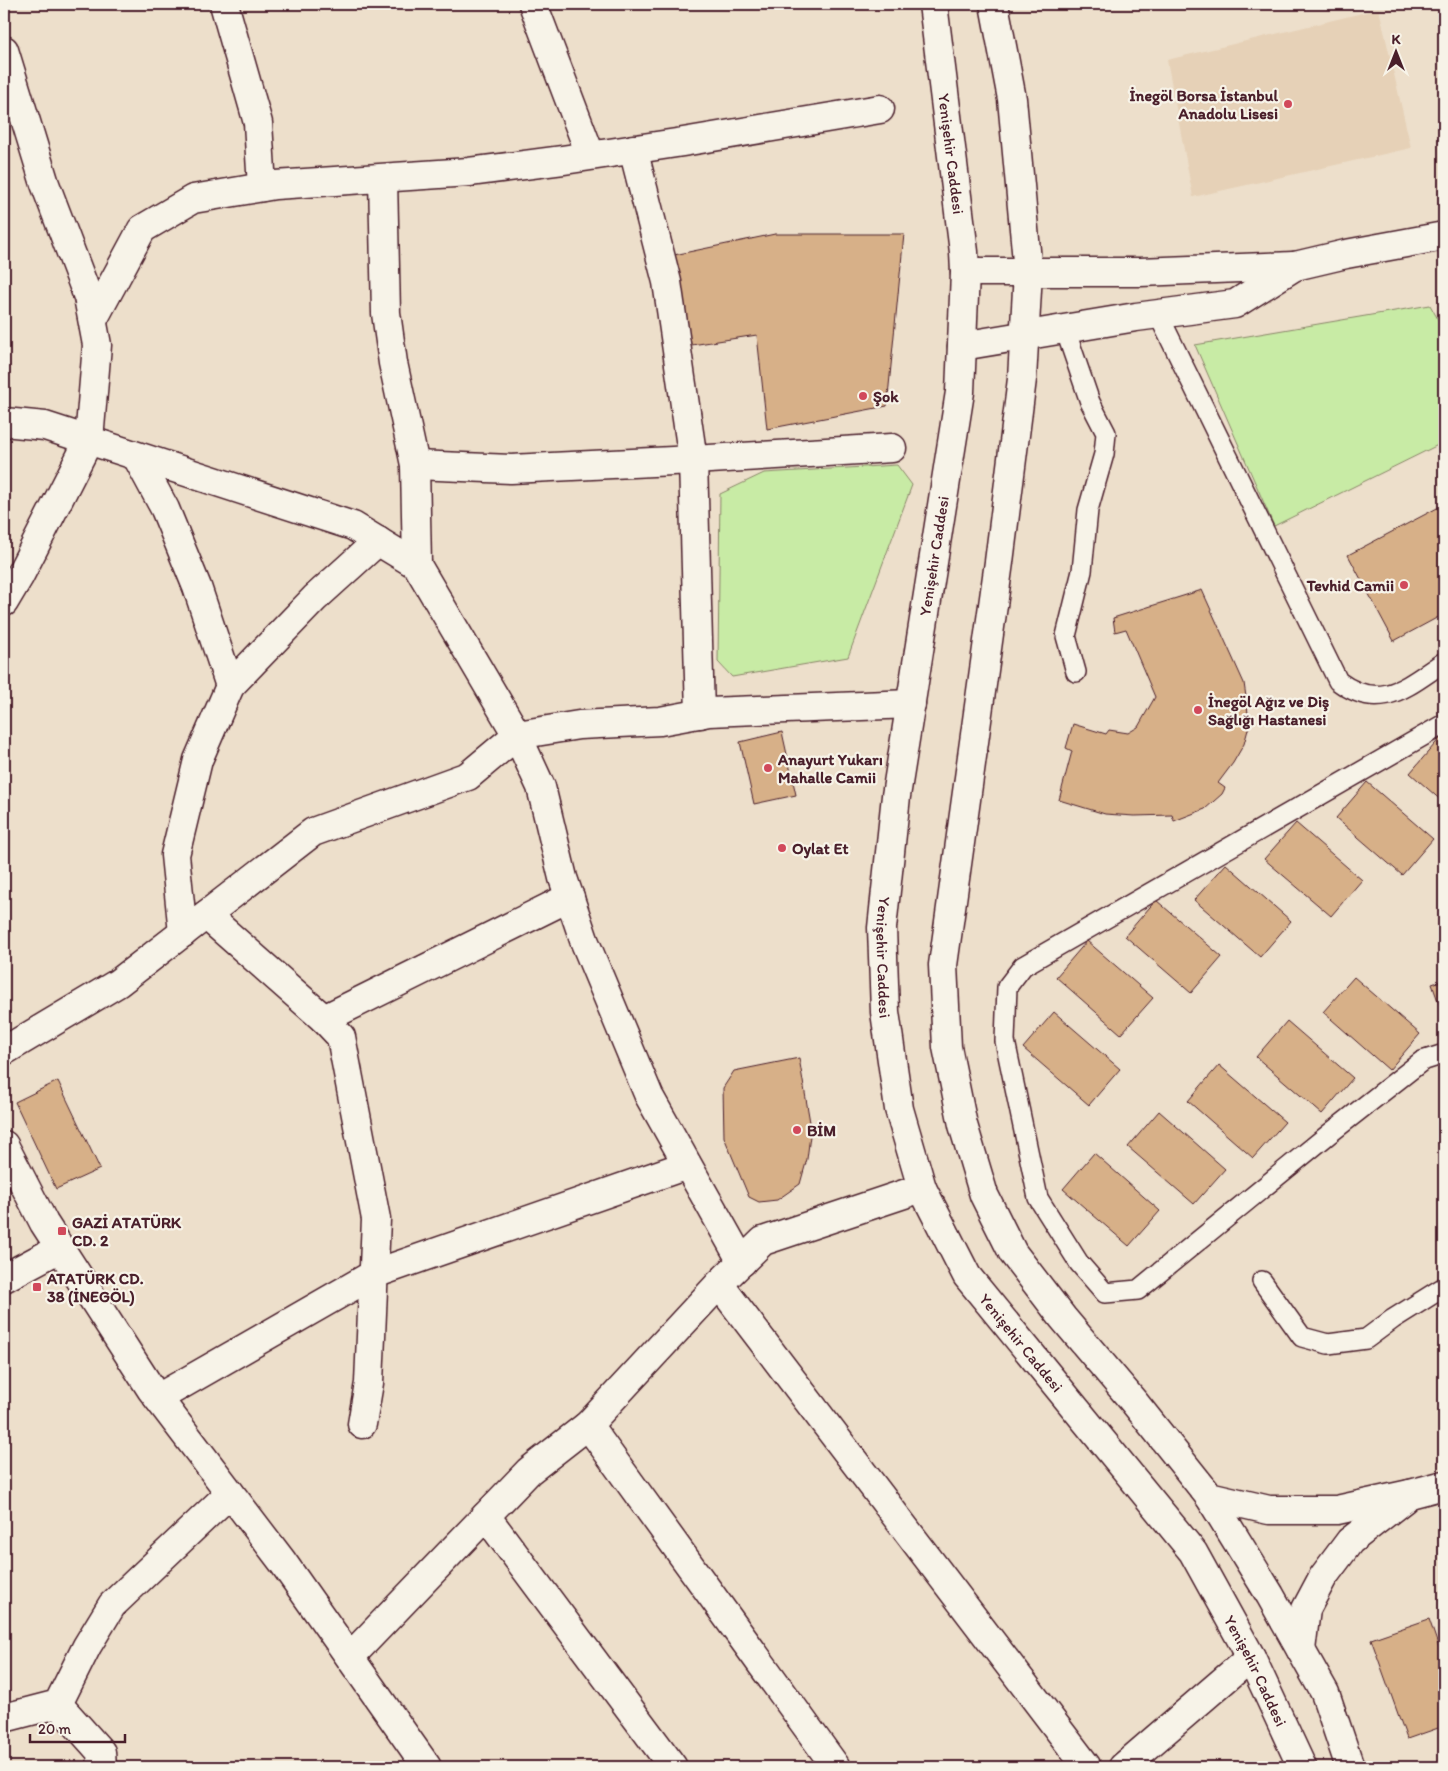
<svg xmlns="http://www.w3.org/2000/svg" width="1448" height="1771" viewBox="0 0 1448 1771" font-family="Itim,sans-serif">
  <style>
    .built { fill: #e6d1b7 }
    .green { fill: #c8eba5; stroke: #898568 }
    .building { fill: #d7b088; stroke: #4a1f2b }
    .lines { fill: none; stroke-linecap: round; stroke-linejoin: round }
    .service-casing { stroke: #4a1f2b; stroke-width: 22 }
    .minor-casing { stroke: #4a1f2b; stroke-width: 31 }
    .tertiary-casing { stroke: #4a1f2b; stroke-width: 31 }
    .trunk-casing { stroke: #4a1f2b; stroke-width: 31 }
    .service { stroke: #f7f3e8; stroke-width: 19 }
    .minor { stroke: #f7f3e8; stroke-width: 28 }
    .tertiary { stroke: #f7f3e8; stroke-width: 28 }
    .trunk { stroke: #f7f3e8; stroke-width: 28 }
    .poi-dot { fill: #d1495b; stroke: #f7f3e8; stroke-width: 2 }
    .labels { text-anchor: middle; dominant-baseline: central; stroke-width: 4.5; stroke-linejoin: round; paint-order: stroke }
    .poi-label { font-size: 16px; font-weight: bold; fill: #4a1f2b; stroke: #f7f3e8; text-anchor: start }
    .street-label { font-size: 16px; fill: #4a1f2b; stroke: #f7f3e8 }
  </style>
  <rect width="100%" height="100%" fill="#eddfcb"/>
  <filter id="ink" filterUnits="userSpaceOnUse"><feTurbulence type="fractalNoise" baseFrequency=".02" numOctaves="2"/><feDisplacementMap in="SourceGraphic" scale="10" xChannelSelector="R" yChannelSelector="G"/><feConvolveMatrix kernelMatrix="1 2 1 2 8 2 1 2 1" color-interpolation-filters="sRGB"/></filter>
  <g filter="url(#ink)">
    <polygon class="built" points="1379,9 1411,148 1193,197 1167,60"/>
    <g class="green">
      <polygon points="1430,305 1444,330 1444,442 1274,526 1195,345"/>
      <polygon points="897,465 912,485 848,657 732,677 718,662 720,494 764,473"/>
    </g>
    <g class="building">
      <polygon points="775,234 904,234 887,406 767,429 757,335 685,346 674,255"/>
      <polygon points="1443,505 1444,614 1394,641 1348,555"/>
      <polygon points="1202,590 1244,683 1247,704 1249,726 1244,744 1233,763 1218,783 1225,788 1222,794 1205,809 1174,821 1172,815 1134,816 1105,814 1059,800 1072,751 1066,748 1073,724 1106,734 1109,730 1128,733 1138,727 1155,697 1126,629 1115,632 1113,618"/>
      <polygon points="782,732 796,795 754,804 740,742"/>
      <polygon points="1441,737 1444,740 1444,803 1410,773"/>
      <polygon points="1367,782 1433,839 1402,875 1336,818"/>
      <polygon points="1296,823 1362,880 1331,916 1264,859"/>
      <polygon points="1226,864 1291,921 1260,957 1194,900"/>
      <polygon points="1156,900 1222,957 1191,993 1125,936"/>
      <polygon points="1087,941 1153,998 1121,1034 1056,977"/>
      <polygon points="1354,977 1420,1034 1389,1070 1323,1012"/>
      <polygon points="1444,980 1444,1018 1432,984"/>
      <polygon points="1054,1012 1120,1069 1089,1105 1023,1048"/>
      <polygon points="1287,1021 1353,1078 1322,1114 1256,1057"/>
      <polygon points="799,1058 811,1128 807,1159 800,1184 777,1200 759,1202 749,1197 724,1137 723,1088 734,1071"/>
      <polygon points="1219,1065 1285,1122 1253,1158 1188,1101"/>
      <polygon points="58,1081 100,1169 56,1189 15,1102"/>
      <polygon points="1159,1111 1225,1169 1194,1204 1128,1147"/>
      <polygon points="1094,1153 1160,1211 1129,1246 1063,1189"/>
      <polygon points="1429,1619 1444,1662 1444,1726 1407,1739 1371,1639"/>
    </g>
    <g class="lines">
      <g class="service-casing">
        <g id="service">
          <path d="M 1158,314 L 1338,681 C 1381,713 1407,686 1444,662"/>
          <polyline points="1065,329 1090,402 1106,433 1104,454 1088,510 1082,571 1066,636 1076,672"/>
          <polyline points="1444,724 1023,966 1007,987 1005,1041 1038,1198 1079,1263 1105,1293 1138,1290 1329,1134 1422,1061 1444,1054"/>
          <polyline points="1262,1281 1302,1337 1328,1344 1366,1339 1393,1319 1444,1287"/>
        </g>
      </g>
      <g class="minor-casing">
        <g id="minor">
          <polyline points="224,4 258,123 262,187"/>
          <polyline points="533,4 590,154"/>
          <polyline points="4,50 45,184 88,297 97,345 89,440 20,575 4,602"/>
          <polyline points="633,149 667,282 693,460 700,714"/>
          <polyline points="383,179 386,313 393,363 415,465 417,565"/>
          <polyline points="93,320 142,229 193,199 275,185 469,172 563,160 683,142 880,109"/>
          <polyline points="4,422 45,426 353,526 417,565 517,735 541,787 563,878 584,940 649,1096 742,1262"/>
          <polyline points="137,457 165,509 197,587 230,686"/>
          <polyline points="415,465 511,469 693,460 892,448"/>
          <polyline points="206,915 324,1019 341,1037 376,1219 369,1383 362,1424"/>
          <polyline points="183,933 175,855 198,760 230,686 315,598 378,541"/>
          <polyline points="324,1019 570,897"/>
          <polyline points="4,1051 118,983 313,832 468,776 517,735 579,725 660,721 709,712 911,704"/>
          <polyline points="4,1278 60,1248"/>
          <polyline points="719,1284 1087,1767"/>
          <polyline points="158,1398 374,1274 687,1165"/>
          <polyline points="588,1425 836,1767"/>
          <polyline points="486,1516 673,1767"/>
          <polyline points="350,1657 529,1471 588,1425 719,1284 763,1241 922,1188"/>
          <polyline points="58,1704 101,1752 102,1767"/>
          <polyline points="4,1718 58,1704 87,1646 112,1605 230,1493"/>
          <polyline points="1123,1767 1251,1657"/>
        </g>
      </g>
      <g class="tertiary-casing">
        <g id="tertiary">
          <polyline points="1295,266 1346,254 1444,236"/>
          <polyline points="4,1145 44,1223 151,1389 282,1561 427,1767"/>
          <polyline points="1410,1494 1444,1485"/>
        </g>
      </g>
      <g class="trunk-casing">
        <g id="trunk">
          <path id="s1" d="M 933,4 L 964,252 L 965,272 L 960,392 L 896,796 L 882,928 L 885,1012 L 899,1109 L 922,1188 L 967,1276 L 1193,1552 L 1251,1657 L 1302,1767"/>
          <polyline points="994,4 1012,99 1028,272 1022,379 999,562 943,965 947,1047 963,1125 984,1195 1013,1253 1063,1318 1134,1402 1209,1496 1270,1595 1325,1693 1350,1767"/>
          <polyline points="965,272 1140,272 1293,266"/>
          <polyline points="962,346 1136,317 1235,304 1295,266"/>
          <polyline points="1209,1496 1269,1510 1337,1510 1410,1494"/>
          <polyline points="1301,1650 1306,1609 1323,1577 1350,1541 1404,1499"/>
        </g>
      </g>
      <use href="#service" class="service"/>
      <use href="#minor" class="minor"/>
      <use href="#tertiary" class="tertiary"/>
      <use href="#trunk" class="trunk"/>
    </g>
  </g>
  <g class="poi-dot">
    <circle cx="1288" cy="104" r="5"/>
    <circle cx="863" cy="396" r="5"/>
    <circle cx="1404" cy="585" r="5"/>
    <circle cx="1198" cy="710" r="5"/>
    <circle cx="768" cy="768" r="5"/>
    <circle cx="782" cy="848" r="5"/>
    <circle cx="797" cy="1130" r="5"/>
    <rect x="57" y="1226" width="10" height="10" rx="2.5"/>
    <rect x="32" y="1282" width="10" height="10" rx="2.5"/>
  </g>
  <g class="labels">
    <g class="poi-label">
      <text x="1278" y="95" text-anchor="end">İnegöl Borsa İstanbul<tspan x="1278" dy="18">Anadolu Lisesi</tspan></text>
      <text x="873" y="396">Şok</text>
      <text x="1394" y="585" text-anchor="end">Tevhid Camii</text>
      <text x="1208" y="701">İnegöl Ağız ve Diş<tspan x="1208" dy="18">Sağlığı Hastanesi</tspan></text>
      <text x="778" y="759">Anayurt Yukarı<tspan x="778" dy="18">Mahalle Camii</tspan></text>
      <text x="792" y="848">Oylat Et</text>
      <text x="807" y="1130">BİM</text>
      <text x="72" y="1222">GAZİ ATATÜRK<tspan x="72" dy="18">CD. 2</tspan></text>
      <text x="47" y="1278">ATATÜRK CD.<tspan x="47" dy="18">38 (İNEGÖL)</tspan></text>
    </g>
    <g class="street-label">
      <text stroke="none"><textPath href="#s1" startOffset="151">Yenişehir Caddesi</textPath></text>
      <text transform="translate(934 556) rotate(-81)">Yenişehir Caddesi</text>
      <text stroke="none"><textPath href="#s1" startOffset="961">Yenişehir Caddesi</textPath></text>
      <text stroke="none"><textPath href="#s1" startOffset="1381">Yenişehir Caddesi</textPath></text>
      <text stroke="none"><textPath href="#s1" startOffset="1786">Yenişehir Caddesi</textPath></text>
    </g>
  </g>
  <rect width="1448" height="1771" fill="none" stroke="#f7f3e8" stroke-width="20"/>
  <rect x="10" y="10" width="1428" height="1751" fill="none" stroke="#4a1f2b" stroke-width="2" filter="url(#ink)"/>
  <g transform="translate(1396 52)" stroke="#f7f3e8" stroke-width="4" paint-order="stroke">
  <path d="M0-4L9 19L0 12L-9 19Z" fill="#4a1f2b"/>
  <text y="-8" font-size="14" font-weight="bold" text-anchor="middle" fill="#4a1f2b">K</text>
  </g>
  <path d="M30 1734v8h95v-8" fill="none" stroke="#4a1f2b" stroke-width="2.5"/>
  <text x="38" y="1734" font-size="15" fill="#4a1f2b" stroke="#f7f3e8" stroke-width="4" paint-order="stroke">20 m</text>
</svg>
